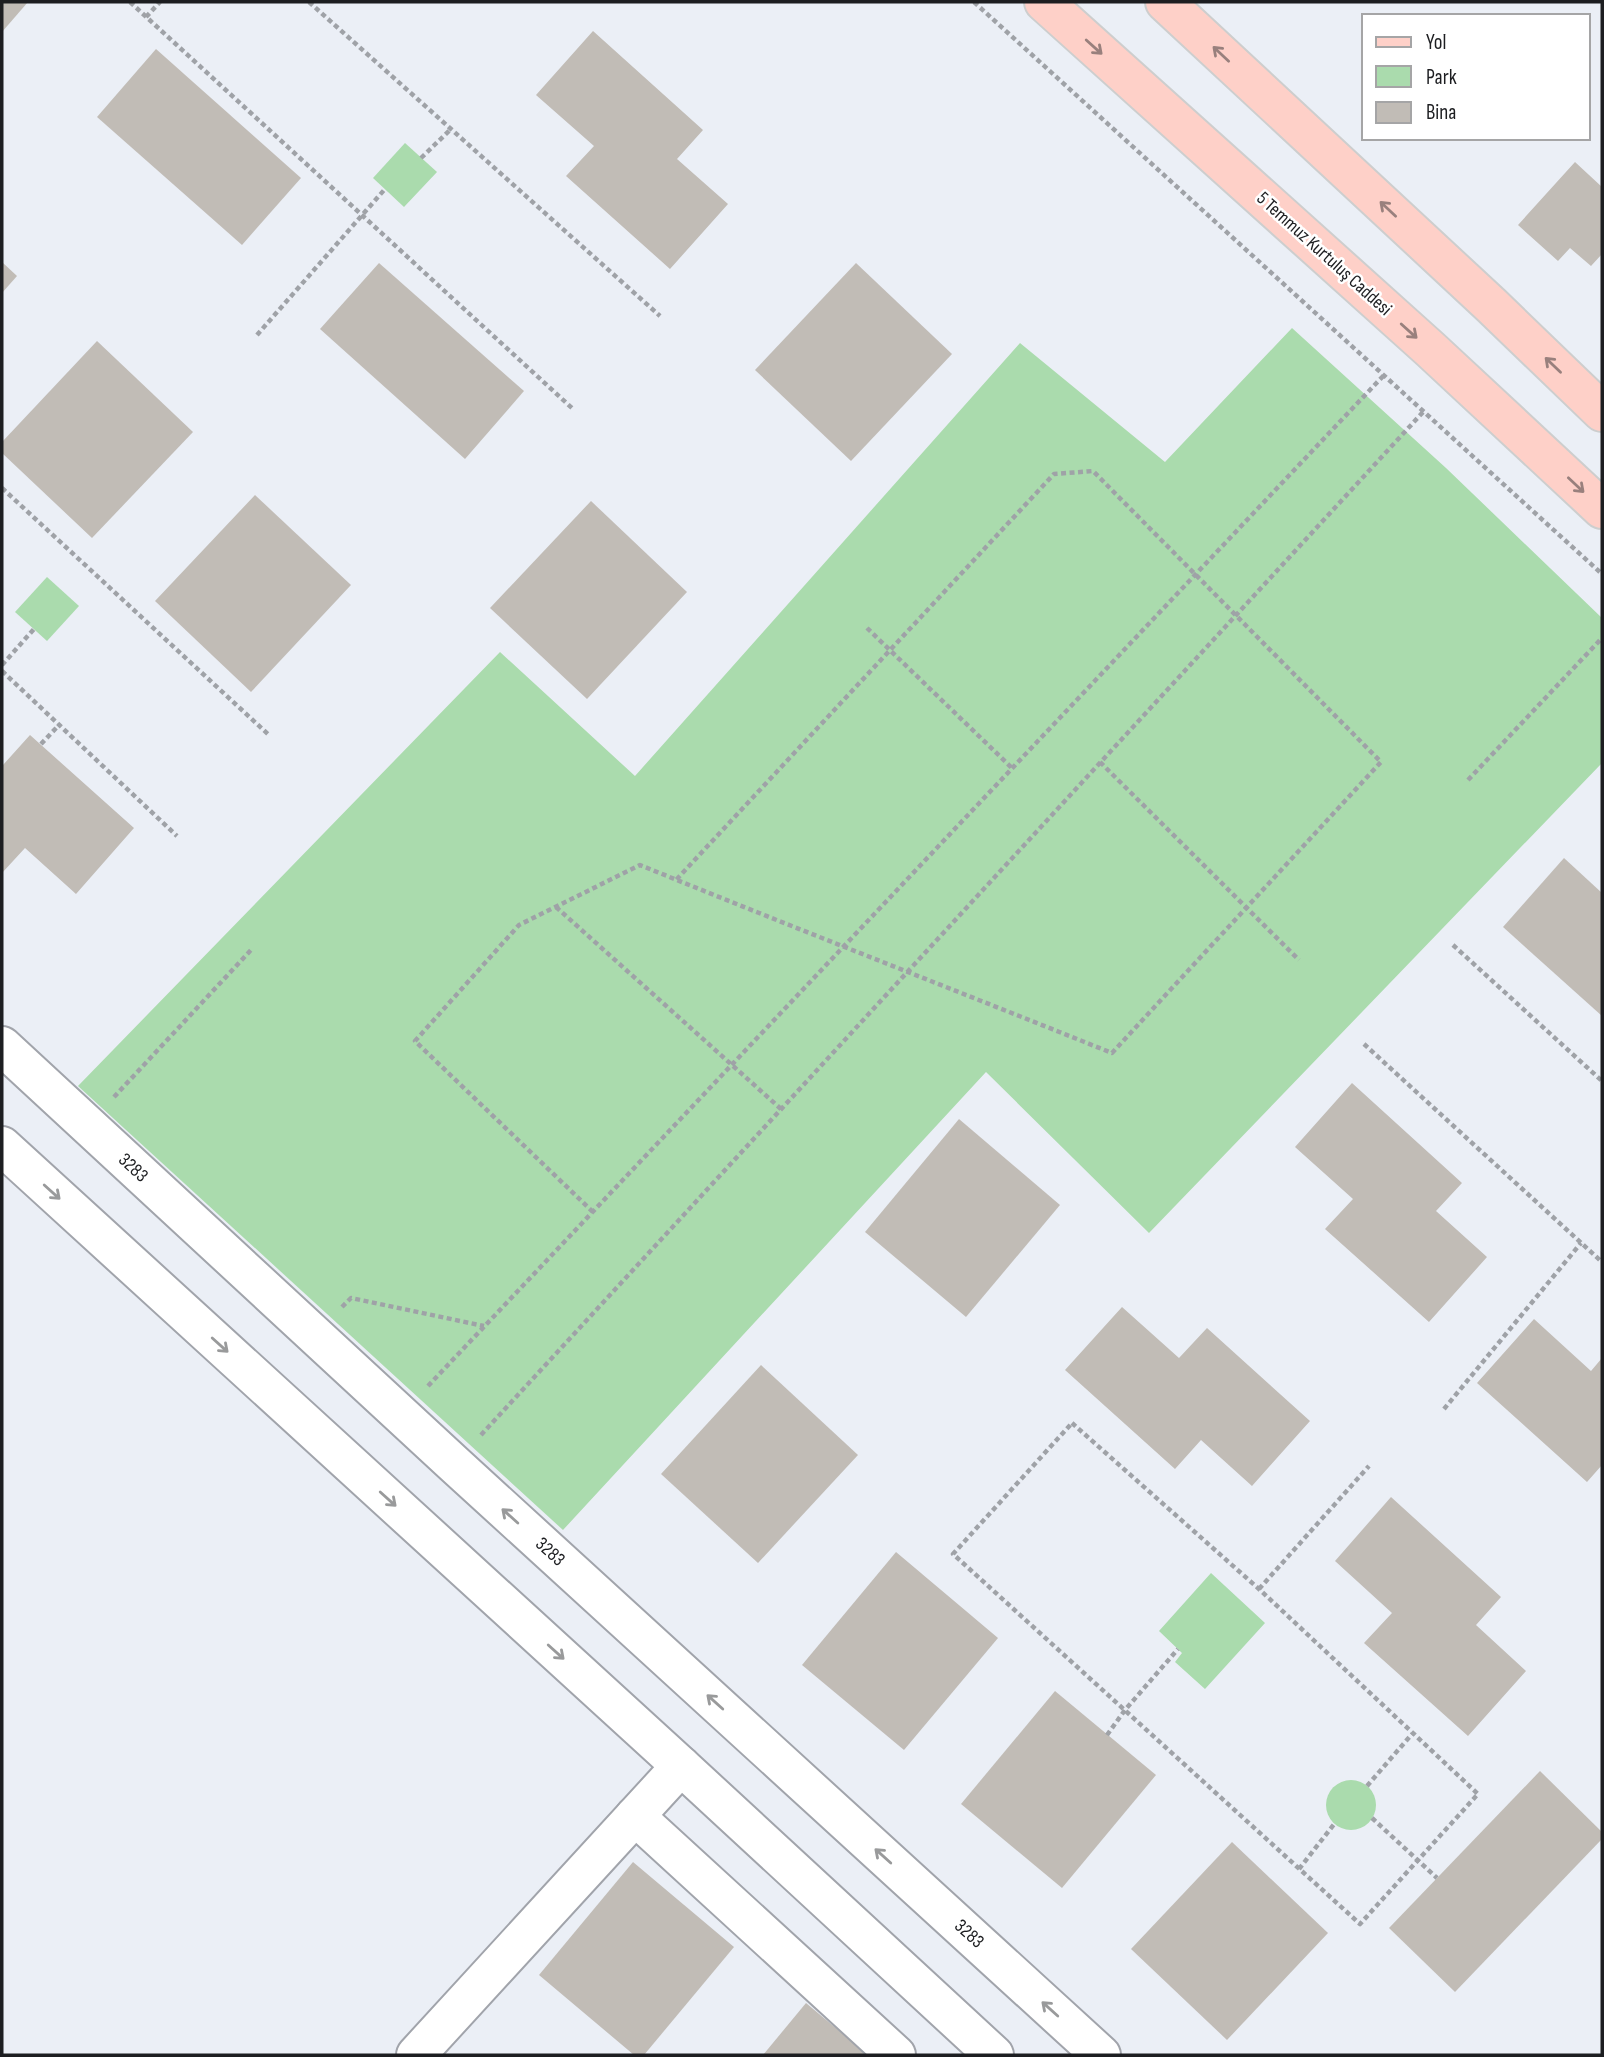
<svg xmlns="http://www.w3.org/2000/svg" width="1604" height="2057" viewBox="0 0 1604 2057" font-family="'Sofia Sans Condensed',sans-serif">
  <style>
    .green { fill: #aadbad }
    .building { fill: #c1bcb6 }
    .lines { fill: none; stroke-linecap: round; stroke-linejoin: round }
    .minor-casing { stroke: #a1a4ab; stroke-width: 42 }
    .major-casing { stroke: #cdcece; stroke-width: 42 }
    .path { stroke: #9fa2a7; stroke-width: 4.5; stroke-dasharray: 5 3.5; stroke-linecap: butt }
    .minor { stroke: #fff; stroke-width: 38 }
    .major { stroke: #fed0c8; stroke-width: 38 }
    .oneway { stroke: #99807d }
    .oneway2 { stroke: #999a9b }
    .labels { text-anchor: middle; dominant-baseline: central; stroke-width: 5; stroke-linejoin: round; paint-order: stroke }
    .street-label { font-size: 19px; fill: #1d1e21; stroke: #fff }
  </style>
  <rect width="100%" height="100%" fill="#ebeff6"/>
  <g class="green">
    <polygon points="405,143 437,172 404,207 373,178"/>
    <polygon points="1292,328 1446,468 1602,618 1602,763 1149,1233 986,1072 563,1530 78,1086 500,652 635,776 1020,343 1165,462"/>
    <polygon points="47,577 79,606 47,641 15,612"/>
    <polygon points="1211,1573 1265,1623 1205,1689 1175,1662 1182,1653 1159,1631"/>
    <circle cx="1351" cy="1805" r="25"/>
  </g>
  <g class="building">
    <polygon points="2,2 28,2 2,32"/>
    <polygon points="593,31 703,130 677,159 728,204 670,269 566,176 594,146 536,95"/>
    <polygon points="156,49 301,178 242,245 97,117"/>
    <polygon points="1575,162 1602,187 1602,254 1591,266 1570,248 1558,261 1518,225"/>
    <polygon points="2,262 17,276 2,293"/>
    <polygon points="379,263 524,391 465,459 320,329"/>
    <polygon points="856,263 952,354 851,461 755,370"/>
    <polygon points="97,341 193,432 92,538 2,453 2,442"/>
    <polygon points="255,495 351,585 251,692 155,601"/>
    <polygon points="591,501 687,592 587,699 490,608"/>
    <polygon points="30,735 134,828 76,894 25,848 2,873 2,764 3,765"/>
    <polygon points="1564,858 1602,893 1602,1016 1503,927"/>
    <polygon points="1352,1083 1462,1183 1436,1211 1487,1257 1429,1322 1325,1229 1353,1199 1295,1147"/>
    <polygon points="959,1119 1060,1205 966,1317 865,1232"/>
    <polygon points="1122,1307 1179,1358 1207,1328 1310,1421 1252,1486 1201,1440 1175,1469 1065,1370"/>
    <polygon points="1534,1319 1591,1371 1602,1358 1602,1465 1587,1482 1477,1383"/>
    <polygon points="761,1365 858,1455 758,1563 661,1474"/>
    <polygon points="1391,1497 1501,1597 1476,1625 1526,1671 1468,1736 1364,1643 1392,1613 1335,1561"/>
    <polygon points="896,1552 998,1638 904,1750 802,1665"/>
    <polygon points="1055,1691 1156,1775 1062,1888 961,1804"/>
    <polygon points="1540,1771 1602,1832 1602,1839 1455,1992 1389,1928"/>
    <polygon points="1232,1842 1328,1933 1227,2040 1131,1949"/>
    <polygon points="633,1862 734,1947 644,2055 634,2055 539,1975"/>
    <polygon points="806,2003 868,2055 763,2055"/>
  </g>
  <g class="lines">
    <g class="minor-casing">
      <g id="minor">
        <polyline points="2,1046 454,1464 1101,2055"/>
        <polyline points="2,1146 681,1766 994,2055"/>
        <polyline points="635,1816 896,2055"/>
        <polyline points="416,2055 681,1766"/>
      </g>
    </g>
    <g class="major-casing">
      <g id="major">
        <polyline points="1044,2 1430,349 1602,509"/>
        <polyline points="1165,2 1491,305 1602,412"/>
      </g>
    </g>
    <g class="path">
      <polyline points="130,2 573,409"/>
      <polyline points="309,2 660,316"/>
      <polyline points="974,2 1602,574"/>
      <polyline points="146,17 160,2"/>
      <polyline points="421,158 451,129"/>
      <polyline points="257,335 385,189"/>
      <polyline points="2,488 270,736"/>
      <polyline points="867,628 1012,768"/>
      <polyline points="2,665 34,629"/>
      <polyline points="2,671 177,836"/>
      <polyline points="41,744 59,725"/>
      <polyline points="1100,762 1299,960"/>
      <polyline points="1468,780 1602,638"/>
      <polyline points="556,907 781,1109"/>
      <polyline points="1453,945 1602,1081"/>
      <polyline points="1364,1044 1602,1262"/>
      <polyline points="114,1097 251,950"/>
      <path d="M 593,1212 L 415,1041 L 519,925 L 640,865 C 797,929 955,990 1112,1053 L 1381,762 L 1093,471 L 1054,474 L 676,880"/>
      <polyline points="342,1307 351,1298 484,1326"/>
      <polyline points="428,1386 1385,374"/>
      <polyline points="1444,1409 1581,1243"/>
      <polygon points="1072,1423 1259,1589 1478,1794 1360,1924 953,1554"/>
      <polyline points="481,1435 1424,411"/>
      <polyline points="1259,1589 1369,1466"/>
      <polyline points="1107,1735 1125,1710 1178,1649"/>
      <polyline points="1367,1786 1412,1734"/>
      <polyline points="1372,1818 1437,1878"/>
      <polyline points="1299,1869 1335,1823"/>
    </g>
    <use href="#minor" class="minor"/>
    <use href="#major" class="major"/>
  </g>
  <defs><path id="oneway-shaft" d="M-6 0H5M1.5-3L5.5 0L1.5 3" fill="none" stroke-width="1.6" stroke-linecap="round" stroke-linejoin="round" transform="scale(1.75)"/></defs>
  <g class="oneway">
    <use href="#oneway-shaft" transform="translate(1094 47) rotate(42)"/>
    <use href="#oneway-shaft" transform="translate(1221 54) rotate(-137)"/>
    <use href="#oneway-shaft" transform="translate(1388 209) rotate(-137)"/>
    <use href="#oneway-shaft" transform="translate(1409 331) rotate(42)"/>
    <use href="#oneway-shaft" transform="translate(1553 365) rotate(-136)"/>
    <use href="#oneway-shaft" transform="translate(1576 485) rotate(43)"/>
  </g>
  <g class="oneway2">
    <use href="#oneway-shaft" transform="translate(52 1192) rotate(42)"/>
    <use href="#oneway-shaft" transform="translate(220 1345) rotate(42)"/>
    <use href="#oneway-shaft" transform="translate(388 1499) rotate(42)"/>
    <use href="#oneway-shaft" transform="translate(510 1516) rotate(-138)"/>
    <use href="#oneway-shaft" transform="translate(556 1652) rotate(42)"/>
    <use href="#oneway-shaft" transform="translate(715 1702) rotate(-138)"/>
    <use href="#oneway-shaft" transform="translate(883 1856) rotate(-138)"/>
    <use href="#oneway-shaft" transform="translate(1050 2009) rotate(-138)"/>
  </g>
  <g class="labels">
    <g class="street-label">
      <text transform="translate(1324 254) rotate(42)">5 Temmuz Kurtuluş Caddesi</text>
      <text transform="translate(133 1168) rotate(43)">3283</text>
      <text transform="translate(550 1552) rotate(42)">3283</text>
      <text transform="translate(969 1934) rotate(42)">3283</text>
    </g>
  </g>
  <rect width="1604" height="2057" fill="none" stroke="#1d1e21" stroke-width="7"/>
  <rect x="1362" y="14" width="228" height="126" fill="#ffffff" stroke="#a5a5a6" stroke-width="2"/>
  <rect x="1376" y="37" width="35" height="10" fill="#fed0c8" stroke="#a5a5a6" stroke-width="2"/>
  <text x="1426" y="49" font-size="21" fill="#1d1e21">Yol</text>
  <rect x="1376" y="66" width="35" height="21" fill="#aadbad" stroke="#a5a5a6" stroke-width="2"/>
  <text x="1426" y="84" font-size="21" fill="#1d1e21">Park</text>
  <rect x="1376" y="102" width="35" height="21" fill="#c1bcb6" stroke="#a5a5a6" stroke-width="2"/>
  <text x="1426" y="119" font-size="21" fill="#1d1e21">Bina</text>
</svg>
